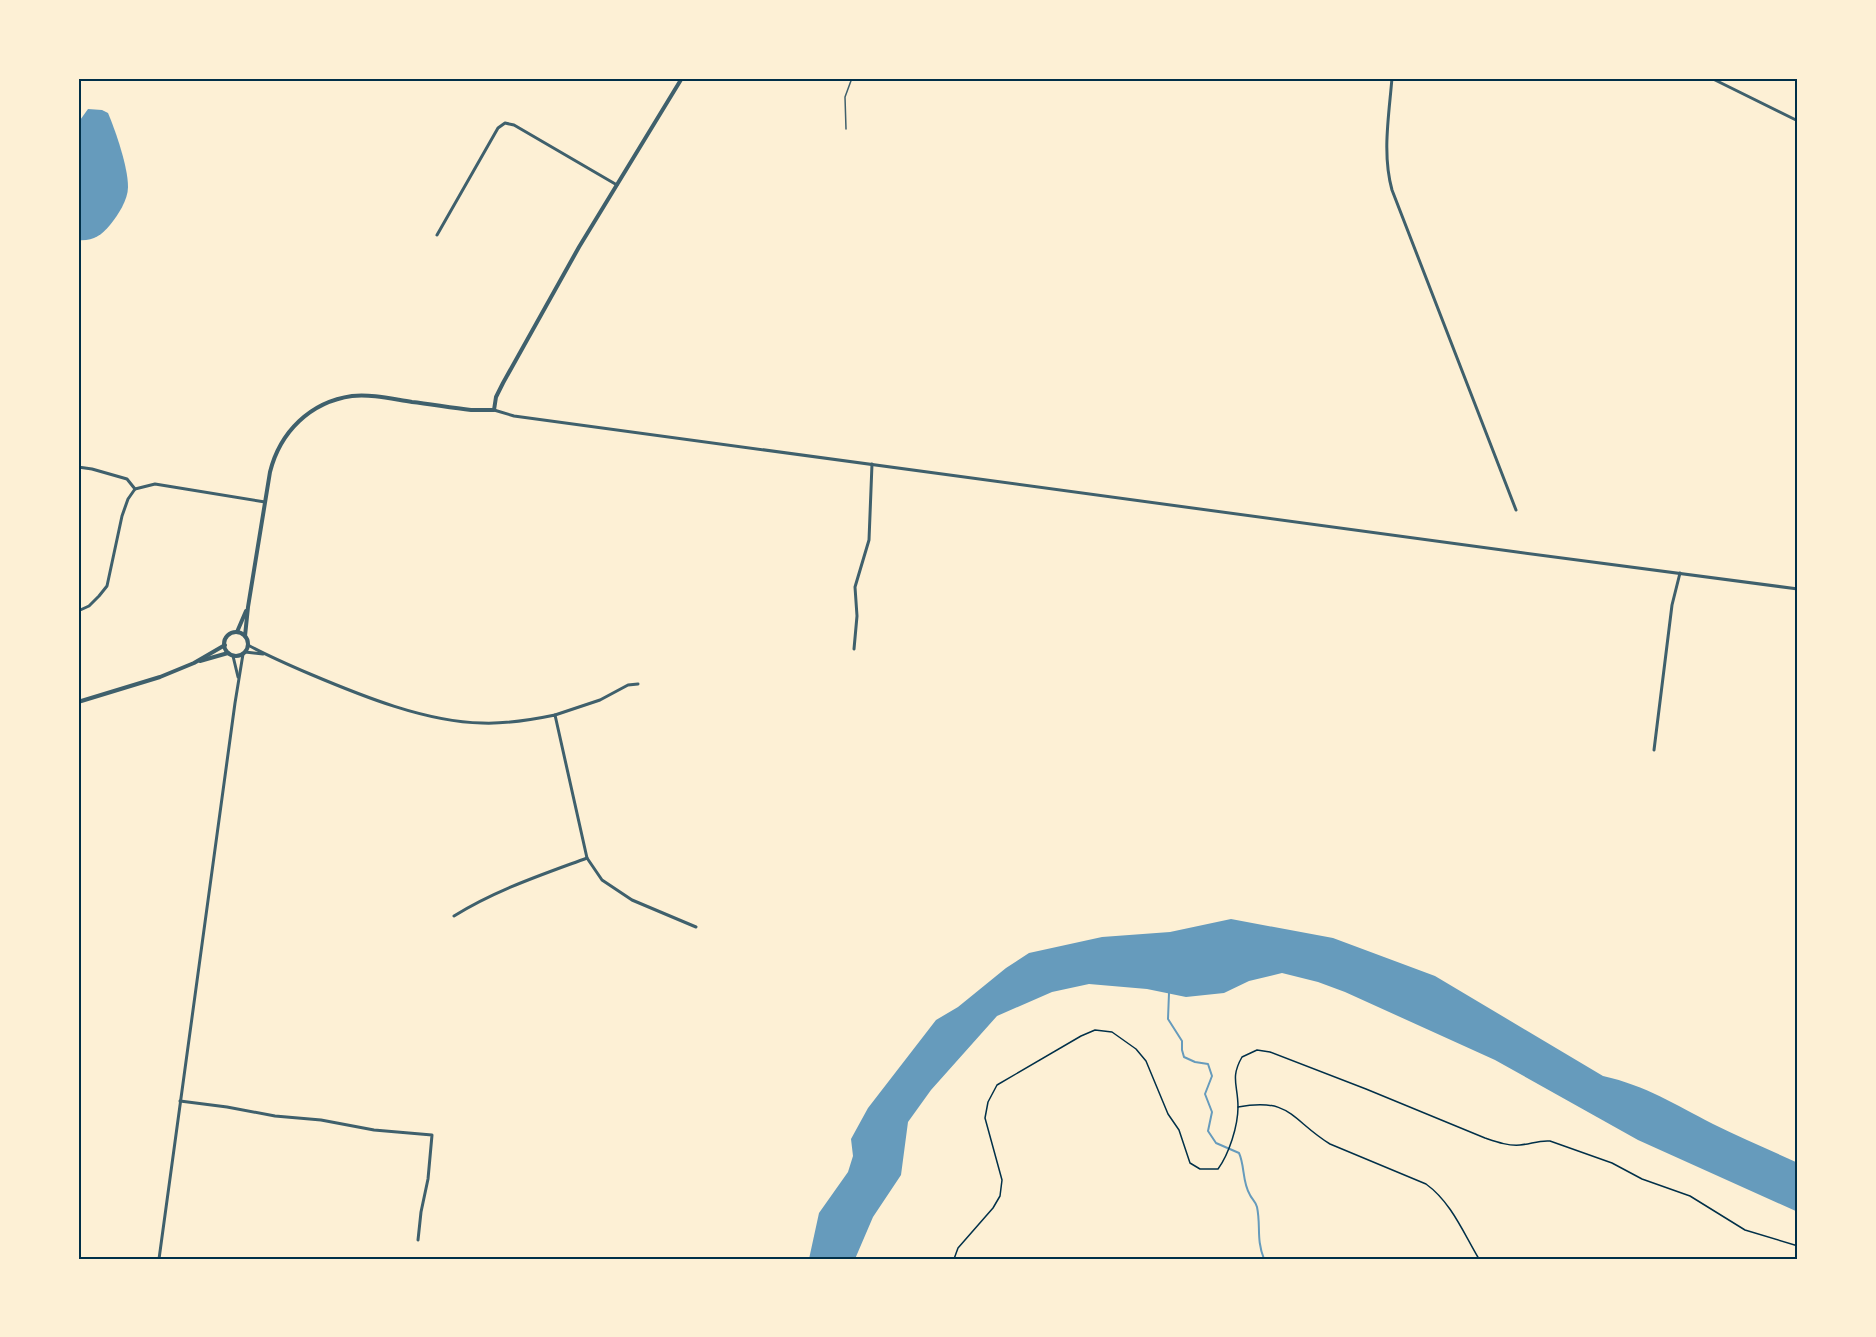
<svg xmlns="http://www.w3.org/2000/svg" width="1876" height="1337" viewBox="0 0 1876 1337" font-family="Jost,sans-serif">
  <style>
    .water { fill: #669bbc }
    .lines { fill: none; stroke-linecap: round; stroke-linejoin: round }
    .stream { stroke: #669bbc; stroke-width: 2 }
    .path { stroke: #003049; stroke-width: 1.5 }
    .service { stroke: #3f606c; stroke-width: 1.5 }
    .minor { stroke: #3f606c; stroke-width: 3 }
    .tertiary { stroke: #3f606c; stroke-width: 4 }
    .neatline { fill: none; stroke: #003049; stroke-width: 2 }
  </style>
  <rect width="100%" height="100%" fill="#fdf0d5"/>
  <g class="water">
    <path d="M 88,109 L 102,110 L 108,113 C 116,132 128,167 128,187 C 128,200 118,215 110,225 C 101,236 93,241 78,240 L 78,123 Z"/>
    <path d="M 1231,919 L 1333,938 L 1435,976 L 1603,1076 C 1647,1086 1674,1104 1713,1124 C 1741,1138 1770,1150 1798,1163 L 1798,1212 L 1638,1140 L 1495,1060 L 1345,992 L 1318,982 L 1282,973 L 1249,981 L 1224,993 L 1186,997 L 1147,989 L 1089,984 L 1052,992 L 997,1016 L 931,1090 L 908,1122 L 901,1175 L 873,1217 L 855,1259 L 809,1259 L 819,1213 L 848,1172 L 853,1156 L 851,1139 L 868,1108 L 936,1020 L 958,1007 L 1006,968 L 1029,953 L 1102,937 L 1170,932 Z"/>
  </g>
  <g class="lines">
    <path class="stream" d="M 1169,993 L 1168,1019 L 1182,1041 L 1182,1050 L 1184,1057 L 1195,1062 L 1208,1064 L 1212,1076 L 1205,1094 L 1212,1112 L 1208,1131 L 1216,1143 L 1239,1153 C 1245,1166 1242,1182 1250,1195 C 1252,1199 1256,1202 1257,1207 C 1261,1226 1256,1239 1264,1259"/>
    <g class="path">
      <path d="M 1238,1107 C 1291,1097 1291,1120 1330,1144 L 1426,1184 C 1451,1202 1463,1232 1479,1259"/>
      <path d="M 954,1259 L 958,1248 L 993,1208 L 1000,1196 L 1002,1180 L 985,1118 L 988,1102 L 997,1085 L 1081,1036 L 1095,1030 L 1112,1032 L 1136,1049 L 1146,1061 L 1168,1114 L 1179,1130 L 1190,1163 L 1200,1169 L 1218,1169 C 1229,1154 1238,1126 1238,1107 C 1238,1085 1230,1078 1242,1057 L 1257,1050 L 1270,1052 L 1366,1089 L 1485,1138 C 1497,1142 1508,1146 1520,1145 C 1531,1144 1539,1140 1550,1141 L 1612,1163 L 1642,1179 L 1690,1196 L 1745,1230 L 1798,1246"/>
    </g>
    <polyline class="service" points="846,129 845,97 852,78"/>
    <g class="minor">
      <path d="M 1392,78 C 1389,115 1382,154 1392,190 L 1516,510"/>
      <polyline points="1711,78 1798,121"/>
      <polyline points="437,235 498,128 505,123 514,125 617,185"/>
      <polyline points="494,410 514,416 1517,552 1798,589"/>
      <polyline points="78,467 92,469 127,479 135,489"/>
      <polyline points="78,611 89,606 99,596 107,586 122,516 128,499 135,489 155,484 265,502"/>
      <path d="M 248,645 C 268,656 289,665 310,674 C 362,696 426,722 482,723 C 507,724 531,720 555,715 L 587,858 L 602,880 L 632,900 L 696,927"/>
      <polyline points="854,649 857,616 855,587 869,540 872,464"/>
      <polyline points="245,652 263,654"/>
      <polyline points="233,656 238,677"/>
      <polyline points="555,715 600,700 628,685 638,684"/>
      <polyline points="1654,750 1672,605 1680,573"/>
      <path d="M 454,916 C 496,890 541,875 587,858"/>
      <polyline points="180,1101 227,1107 275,1116 321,1120 374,1130 432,1135 428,1179 421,1212 418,1240"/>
      <polyline points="159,1259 235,703 243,654"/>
    </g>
    <g class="tertiary">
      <polyline points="237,632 246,611"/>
      <circle cx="236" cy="644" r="12"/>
      <path d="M 245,636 L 248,607 L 270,472 C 280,432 310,402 352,396 C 372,394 392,399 412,402 C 431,404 451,408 471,410 C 479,410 486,410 494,410 L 496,397 L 503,383 L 579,247 L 682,78"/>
      <polyline points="200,661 228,653"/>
      <polyline points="78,702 160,677 194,663 225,645"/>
    </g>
  </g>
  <rect width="1876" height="1337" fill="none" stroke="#fdf0d5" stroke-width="159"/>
  <rect x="80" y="80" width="1716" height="1178" class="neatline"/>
</svg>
